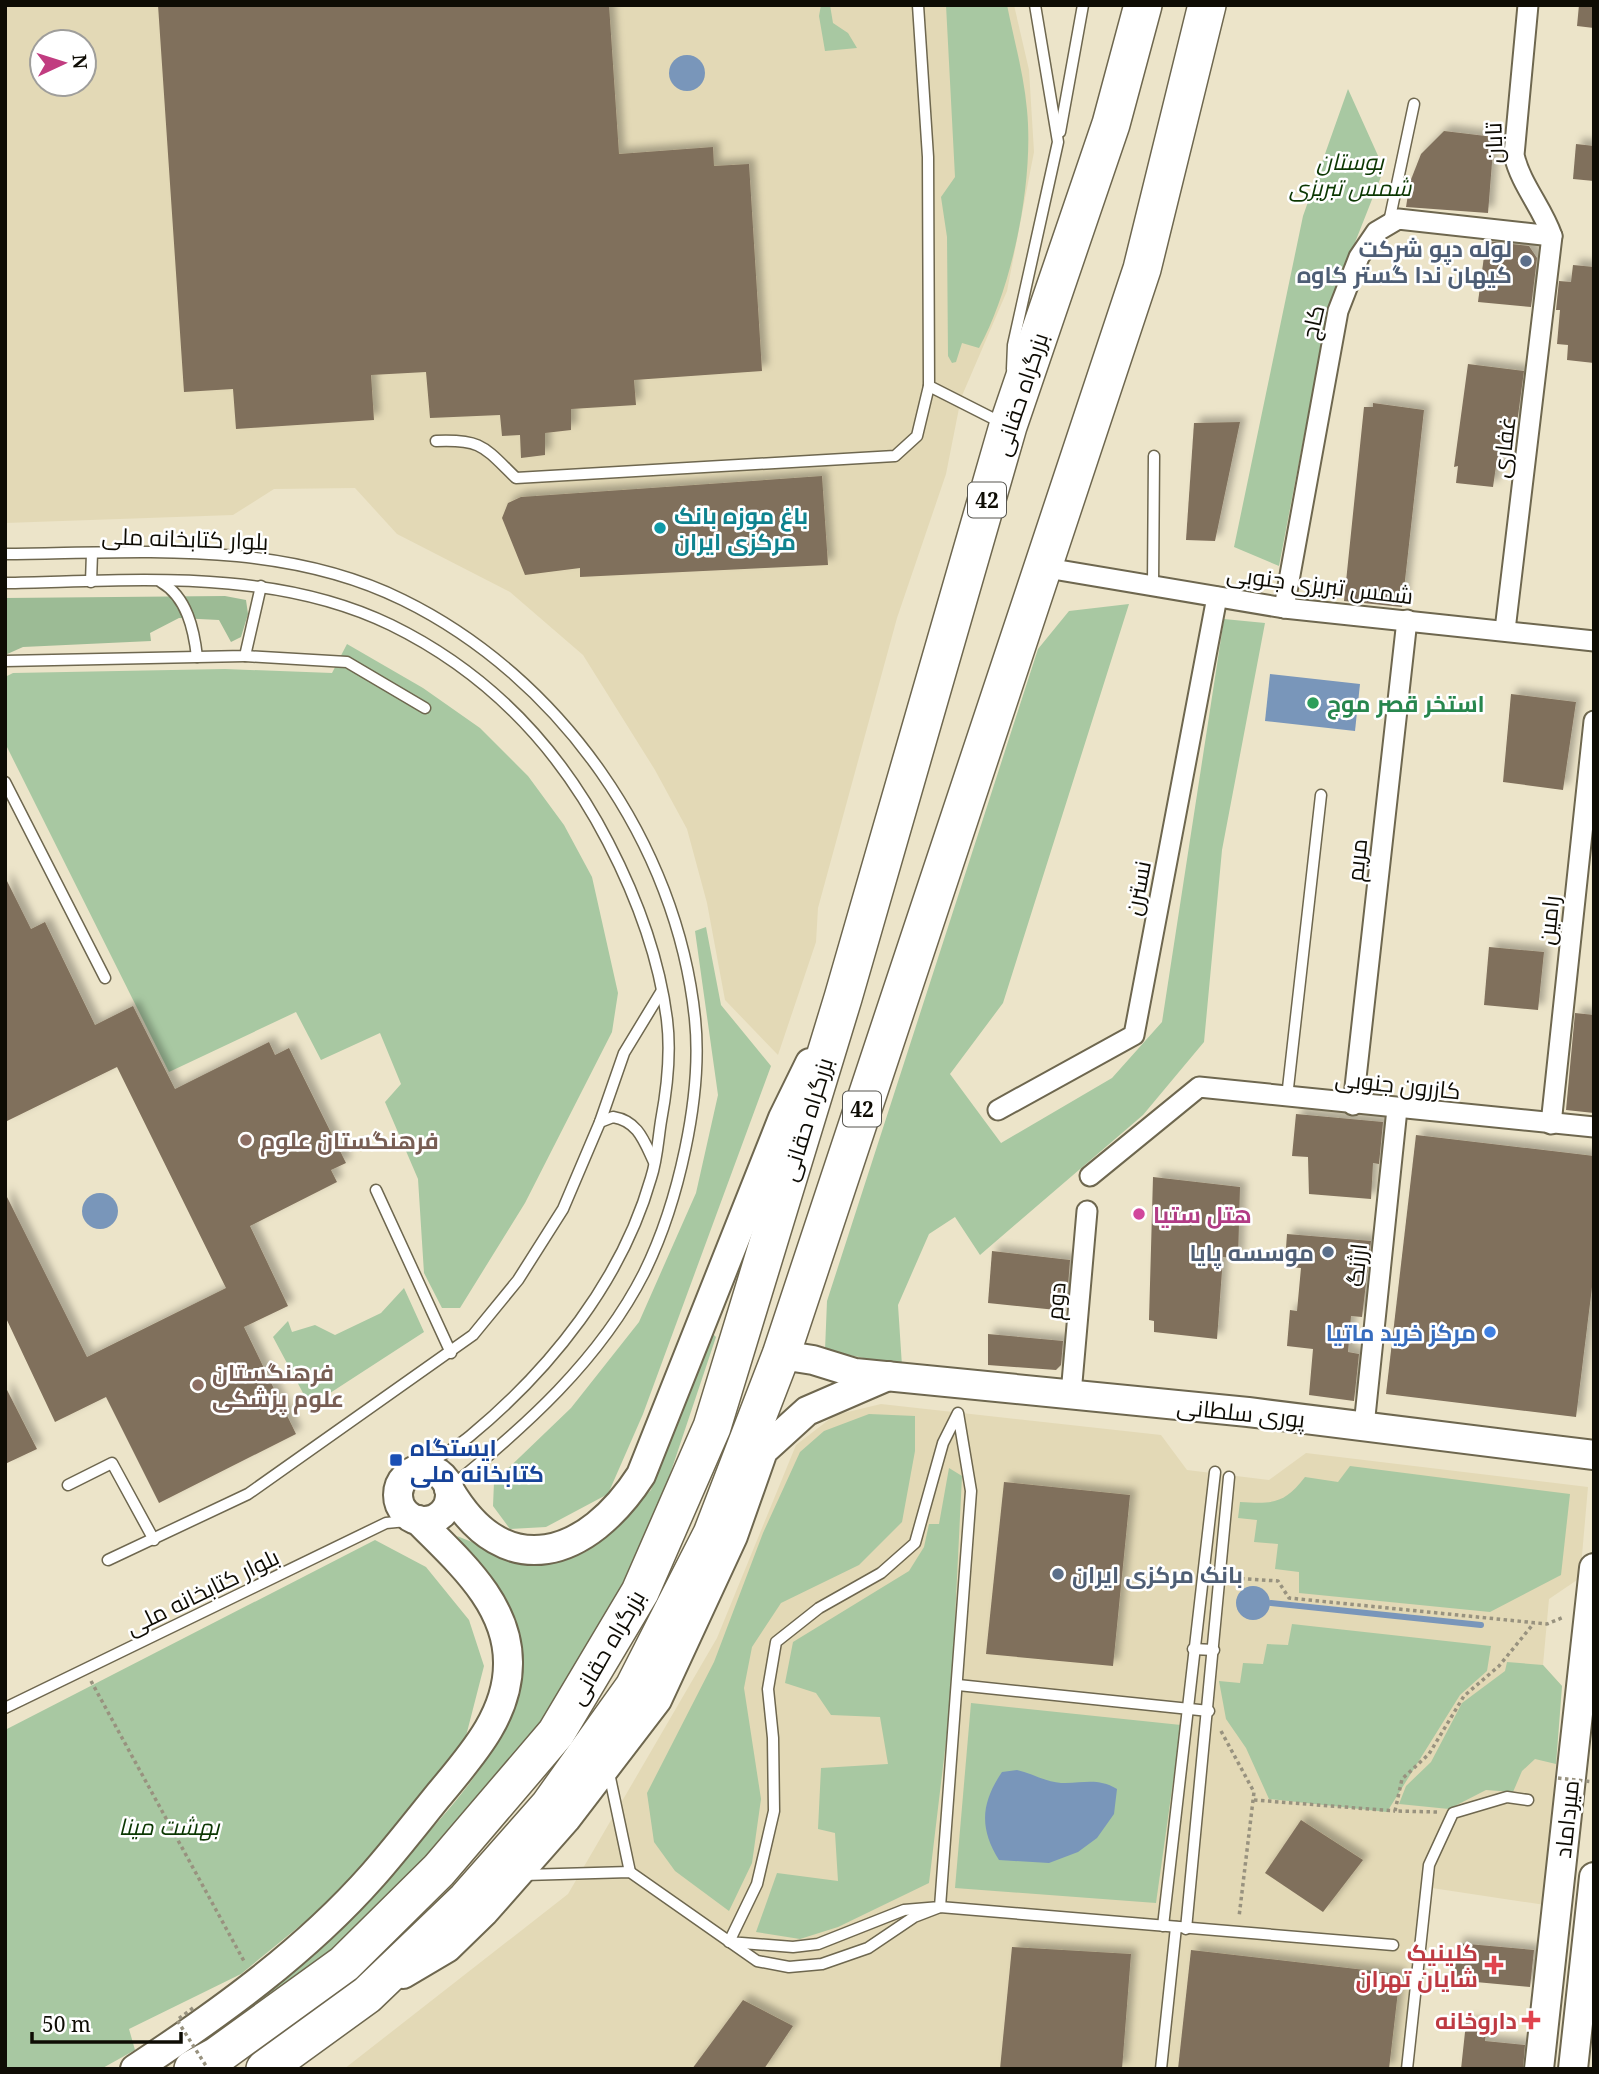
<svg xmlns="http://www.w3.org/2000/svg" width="1599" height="2074" viewBox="0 0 1599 2074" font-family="'Noto Serif',Cairo,serif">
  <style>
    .built { fill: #e3d9b6; fill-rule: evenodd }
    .green { fill: #a8c8a2 }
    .forest { fill: #9cbb95 }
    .water { fill: #7996ba }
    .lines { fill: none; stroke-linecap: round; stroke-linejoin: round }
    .stream { stroke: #7996ba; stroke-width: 6 }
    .building { fill: #80705b; filter: url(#shadow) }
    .lane-casing { stroke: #6e674f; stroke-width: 13 }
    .street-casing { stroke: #6e674f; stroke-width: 23 }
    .secondary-casing { stroke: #6e674f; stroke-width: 32 }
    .highway-casing { stroke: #6e674f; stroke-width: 40 }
    .path { stroke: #98927f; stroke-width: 3.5; stroke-dasharray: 3.5 3.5; stroke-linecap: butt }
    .lane { stroke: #fff; stroke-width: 10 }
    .street { stroke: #fff; stroke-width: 19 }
    .secondary { stroke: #fff; stroke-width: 28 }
    .highway { stroke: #fff; stroke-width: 37 }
    .path-bridge { stroke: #98927f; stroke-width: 3.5; stroke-dasharray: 3.5 3.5; stroke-linecap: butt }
    .service-dot { fill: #5c6f8a; stroke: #fff; stroke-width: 2.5 }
    .culture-dot { fill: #0f9aa8; stroke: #fff; stroke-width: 2.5 }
    .leisure-dot { fill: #2e9e5b; stroke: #fff; stroke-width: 2.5 }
    .education-dot { fill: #8d6e63; stroke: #fff; stroke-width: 2.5 }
    .hotel-dot { fill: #d1479c; stroke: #fff; stroke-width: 2.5 }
    .shop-dot { fill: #3f7fe0; stroke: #fff; stroke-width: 2.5 }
    .transit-dot { fill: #1a4fb4; stroke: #fff; stroke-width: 2.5 }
    .health-dot { fill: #e0444e; stroke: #fff; stroke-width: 2.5 }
    .labels { text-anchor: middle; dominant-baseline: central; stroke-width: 5; stroke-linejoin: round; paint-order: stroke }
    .shield { fill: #fff; stroke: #56554f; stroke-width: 2 }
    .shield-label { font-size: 21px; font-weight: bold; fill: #0e0c04 }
    .street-label { font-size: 23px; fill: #0e0c04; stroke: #fff }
    .park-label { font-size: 23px; font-style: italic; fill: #0b3702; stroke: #fff }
    .service-label { font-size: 23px; font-weight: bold; fill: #4e5e75; stroke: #fff; text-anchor: end }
    .culture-label { font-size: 23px; font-weight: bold; fill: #0d838f; stroke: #fff; text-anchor: start }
    .leisure-label { font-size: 23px; font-weight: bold; fill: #27864d; stroke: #fff; text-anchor: start }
    .education-label { font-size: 23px; font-weight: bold; fill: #785e54; stroke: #fff; text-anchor: start }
    .hotel-label { font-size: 23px; font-weight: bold; fill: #b23c85; stroke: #fff; text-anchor: start }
    .shop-label { font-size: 23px; font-weight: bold; fill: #366cbe; stroke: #fff; text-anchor: end }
    .transit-label { font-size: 23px; font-weight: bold; fill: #164399; stroke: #fff; text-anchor: start }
    .health-label { font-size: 23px; font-weight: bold; fill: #be3a42; stroke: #fff; text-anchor: end }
  </style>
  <defs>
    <filter id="shadow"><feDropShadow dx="6" dy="-6" stdDeviation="3.5" flood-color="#0004"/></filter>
  </defs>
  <rect width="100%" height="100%" fill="#ece4c9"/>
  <g class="built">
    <path d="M 5,5 L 1014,5 L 1029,70 L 1034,152 L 1007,291 L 961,398 L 946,474 L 897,618 L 818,908 L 816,942 L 778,1055 L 725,1000 L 707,903 L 687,829 L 655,770 L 583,655 L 510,592 L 397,534 L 355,488 L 274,489 L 233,515 L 5,523 ZM 42,42 L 84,42 L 84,84 L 42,84 Z"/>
    <polygon points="881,1404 1161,1435 1187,1470 1269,1480 1306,1453 1588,1487 1580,1578 1549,1599 1543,1665 1562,1686 1545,1905 1432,1888 1408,2069 344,2069 568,1894 717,1638 796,1445 835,1415"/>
  </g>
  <g class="green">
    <polygon points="821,5 830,5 833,23 848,33 857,48 825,51 819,16"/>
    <path d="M 946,5 L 1007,5 C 1014,40 1024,75 1027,110 C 1034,180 1013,286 979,348 L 962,343 L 956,362 L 952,363 L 948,356 L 947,237 L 941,197 L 955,177 Z"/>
    <polygon points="1348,89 1384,169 1328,311 1279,566 1234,547 1303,216"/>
    <polygon points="1129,604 1003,1003 950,1074 1001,1143 1112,1078 1162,1022 1224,619 1265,623 1222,850 1204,1042 1143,1115 980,1255 955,1217 929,1234 898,1305 902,1366 825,1350 827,1301 1038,649 1069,611"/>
    <polygon points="347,644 423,688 480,728 528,776 564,825 592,877 618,993 612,1032 525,1203 460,1308 442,1308 424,1273 418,1179 385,1102 401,1084 380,1033 321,1060 296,1012 169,1072 5,743 5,677 13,673 225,669 332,673"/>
    <polygon points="706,927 721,1005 771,1066 643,1414 608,1494 546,1527 510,1529 493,1506 494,1482 571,1408 639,1322 696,1193 718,1095 695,931"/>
    <polygon points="404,1288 424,1332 310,1406 273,1337 288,1321 292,1332 315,1325 335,1335 381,1313"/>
    <path d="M 707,1328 L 716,1337 L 649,1537 L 615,1614 L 521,1755 L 387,1909 L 259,2011 L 248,1997 C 325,1932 557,1749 519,1634 C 507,1597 481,1567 457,1536 L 522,1562 L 586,1552 L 651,1490 Z"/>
    <polygon points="869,1414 915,1416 915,1451 902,1522 859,1565 781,1603 752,1647 744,1688 761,1799 752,1863 729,1911 675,1871 654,1842 647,1793 714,1662 763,1533 800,1452 824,1431"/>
    <path d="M 1350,1466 L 1570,1494 L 1561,1575 L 1490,1612 L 1299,1593 L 1299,1572 L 1275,1569 L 1278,1544 L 1254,1542 L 1257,1520 L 1238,1518 L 1240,1502 C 1273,1504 1284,1504 1305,1477 L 1338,1482 Z"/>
    <polygon points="949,1468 962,1476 951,1700 929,1883 838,1927 800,1939 756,1932 777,1873 838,1881 835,1833 818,1829 821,1768 888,1764 880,1717 831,1715 816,1693 785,1683 793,1642 909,1571 924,1547 929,1524 939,1524"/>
    <polygon points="375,1540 426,1567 469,1620 484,1666 465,1740 356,1880 241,1974 129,2029 135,2050 101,2069 5,2069 5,1730"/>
    <polygon points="1292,1624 1491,1646 1487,1671 1460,1695 1387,1812 1269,1799 1246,1748 1226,1719 1219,1681 1240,1683 1243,1663 1263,1664 1267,1644 1288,1645"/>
    <polygon points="1507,1662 1543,1665 1562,1686 1556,1764 1535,1759 1522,1771 1513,1792 1486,1790 1449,1809 1399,1804 1406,1786 1431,1762 1462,1703 1505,1671"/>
    <polygon points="971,1703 1181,1725 1156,1903 955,1888"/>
  </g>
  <polygon class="forest" points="225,596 246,600 248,614 241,637 231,642 219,620 179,618 150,633 151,641 23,647 5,655 5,598"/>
  <g class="water">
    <circle cx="687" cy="73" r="18"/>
    <polygon points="1270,674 1360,684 1355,731 1265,721"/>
    <circle cx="100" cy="1211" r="18"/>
    <circle cx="1253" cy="1603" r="17"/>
    <path d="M 1017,1770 C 1031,1773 1046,1782 1061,1783 C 1083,1784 1096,1777 1117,1789 L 1114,1814 L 1097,1838 L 1078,1852 L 1049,1863 L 999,1860 C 979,1828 981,1803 1002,1772 Z"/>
  </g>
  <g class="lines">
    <polyline class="stream" points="1271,1603 1481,1625"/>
  </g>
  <g class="building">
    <polygon points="158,5 609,5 619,154 713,147 714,166 749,164 762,371 634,380 636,405 571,409 571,430 545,433 545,455 521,458 520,435 502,436 500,415 430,418 426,372 371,375 374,420 236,429 233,389 184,392"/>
    <polygon points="1579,5 1594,5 1594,28 1577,26"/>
    <polygon points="1444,131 1494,137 1488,213 1406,207 1410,182 1421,154"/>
    <polygon points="1576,144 1594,146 1594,181 1573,179"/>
    <polygon points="1486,241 1529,246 1537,258 1531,307 1478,302"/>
    <polygon points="1573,265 1594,267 1594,363 1567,360 1568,345 1557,344 1560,310 1556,310 1559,281 1571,282"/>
    <polygon points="1468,364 1524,371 1517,423 1504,422 1501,467 1496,466 1493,487 1456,483 1458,466 1454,467"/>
    <polygon points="1373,403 1424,410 1402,607 1344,601 1364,407 1373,407"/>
    <polygon points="1240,422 1215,541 1186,540 1194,423"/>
    <polygon points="822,476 828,565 580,577 580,568 525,575 502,518 508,503 521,497"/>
    <polygon points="1511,694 1576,702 1563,790 1503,782"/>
    <polygon points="5,877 31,929 45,922 95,1025 133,1006 175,1089 269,1042 275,1055 289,1048 346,1163 331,1170 337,1182 250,1226 288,1306 244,1327 296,1434 159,1503 106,1397 55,1422 5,1316 5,1193 87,1357 226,1288 117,1067 5,1122"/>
    <polygon points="1489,947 1544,952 1538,1010 1484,1005"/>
    <polygon points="1575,1013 1594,1015 1594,1113 1566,1110"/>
    <polygon points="1296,1114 1383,1122 1379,1164 1373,1163 1371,1199 1309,1194 1308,1157 1292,1156"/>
    <polygon points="1416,1135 1594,1156 1594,1271 1576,1417 1386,1394"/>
    <polygon points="1153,1177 1240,1187 1238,1259 1223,1257 1217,1339 1154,1332 1154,1321 1149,1320"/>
    <polygon points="1287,1234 1371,1241 1362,1317 1351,1316 1348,1352 1359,1354 1354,1401 1309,1395 1313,1349 1287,1346 1290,1310 1297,1311 1301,1268 1289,1267 1285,1262"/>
    <polygon points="992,1251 1070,1260 1066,1311 988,1303"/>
    <polygon points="988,1334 1063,1341 1061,1365 1056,1370 988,1365"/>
    <polygon points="5,1386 37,1449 5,1464"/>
    <polygon points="1004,1482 1130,1495 1113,1666 986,1654"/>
    <polygon points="1301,1820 1363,1860 1323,1912 1265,1873"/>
    <polygon points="1457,1943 1534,1950 1530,1987 1454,1980"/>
    <polygon points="1012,1947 1131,1954 1122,2069 1000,2069"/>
    <polygon points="1191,1950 1400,1974 1389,2069 1178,2069"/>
    <polygon points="743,2000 793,2026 764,2069 692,2069"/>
    <polygon points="1466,2023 1487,2025 1485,2041 1525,2045 1523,2069 1461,2069"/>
  </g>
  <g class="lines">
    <g class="lane-casing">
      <g id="lane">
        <polyline points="918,5 928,157 929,386 1002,423"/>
        <polyline points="1060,132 1083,5"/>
        <polyline points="1389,222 1414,104"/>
        <polyline points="1012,369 1013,345 1058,142 1035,5"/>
        <path d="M 436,441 C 482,439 484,447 516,478 L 895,456 L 917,436 L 929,386"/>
        <path d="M 5,554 C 138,553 280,539 403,600 C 560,677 677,843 695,1019 C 703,1096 678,1204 644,1273 C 600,1360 524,1428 449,1488"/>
        <polyline points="91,582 92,553"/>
        <path d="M 161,582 C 187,597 194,630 197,657"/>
        <path d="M 5,583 C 133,581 272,567 391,625 C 487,672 559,747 608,842 C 637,898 659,956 667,1020 C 671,1052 667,1089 661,1121 C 658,1140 657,1160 651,1178 C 622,1280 551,1369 470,1436 C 452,1451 429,1462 409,1475"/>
        <polyline points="1153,586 1154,456"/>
        <polyline points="245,656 347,662 425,708"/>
        <polyline points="5,661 245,656 261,586"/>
        <polyline points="5,782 105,978"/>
        <polyline points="1287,1097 1321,795"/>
        <path d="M 600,1122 L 613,1117 C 638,1121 644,1141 654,1162"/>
        <polyline points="376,1190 451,1353"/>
        <polygon points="958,1413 971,1491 940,1907 904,1910 818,1944 793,1947 729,1942 757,1884 774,1811 773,1738 768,1689 776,1642 819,1608 881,1573 915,1543 943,1443"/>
        <polyline points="68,1485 112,1463 154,1540"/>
        <polyline points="108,1560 248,1494 473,1335 518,1280 563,1209 600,1122 624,1053 661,992"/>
        <polyline points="1193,1649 1214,1650"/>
        <polyline points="958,1685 1209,1711"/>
        <polyline points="5,1708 386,1523 417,1520"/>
        <polyline points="609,1773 630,1872"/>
        <polyline points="524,1875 630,1872 757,1961 789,1967 822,1964 868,1948 914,1917 940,1907 1393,1945"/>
        <polyline points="1163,1926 1215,1472"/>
        <polyline points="1186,1929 1229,1477"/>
        <polyline points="1161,2069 1176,1927"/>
        <polyline points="1407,2069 1429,1865 1453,1813 1507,1797 1528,1800"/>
      </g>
    </g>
    <g class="street-casing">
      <g id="street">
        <polyline points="1041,567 1284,608 1594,641"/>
        <polyline points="1284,608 1338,311 1359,257 1376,232 1398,219 1552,236"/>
        <path d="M 1505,630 L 1552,236 C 1542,207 1521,185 1514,155 L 1528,5"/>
        <polyline points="1353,1105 1407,620"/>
        <polyline points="998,1110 1134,1035 1217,597"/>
        <polyline points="1551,1124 1594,721"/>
        <polyline points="1090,1176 1199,1087 1594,1127"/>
        <polyline points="1071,1394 1087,1211"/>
        <polyline points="1364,1426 1397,1109"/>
      </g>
    </g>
    <g class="secondary-casing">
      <g id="secondary">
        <polyline points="781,1355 813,1360 855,1373 1248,1412 1594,1455"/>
        <circle cx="424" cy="1495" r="26"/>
        <path d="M 449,1489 C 506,1586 588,1557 641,1475 L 783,1118 L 810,1063"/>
        <polyline points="403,1974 447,1948 484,1912 566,1819 657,1700 733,1536 763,1451 807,1411 888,1376"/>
        <path d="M 135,2069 C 220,2013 305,1952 373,1875 C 395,1850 416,1823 437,1797 C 469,1758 508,1717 508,1664 C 509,1603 457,1560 418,1520"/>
        <polyline points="1539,2069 1594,1568"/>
        <polyline points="1573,2069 1594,1877"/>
      </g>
    </g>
    <g class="highway-casing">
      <g id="highway">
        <polyline points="193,2069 217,2056 344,1964 439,1870 556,1733 640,1592 712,1427 843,998 1008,426 1111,124 1143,5"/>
        <polyline points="265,2069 367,1995 466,1900 549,1806 634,1687 712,1534 781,1355 1142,269 1207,5"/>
      </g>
    </g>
    <g class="path">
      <polyline points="1234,1578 1278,1581 1289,1598 1547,1624 1564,1617"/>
      <polyline points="91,1681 245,1963"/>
      <polyline points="1221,1731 1254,1792 1239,1917"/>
      <polyline points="1254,1800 1395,1811"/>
      <polyline points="1437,1812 1395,1811 1402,1779 1429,1754 1464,1696 1499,1666 1534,1623"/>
    </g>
    <use href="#lane" class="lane"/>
    <use href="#street" class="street"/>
    <use href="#secondary" class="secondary"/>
    <use href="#highway" class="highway"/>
    <g class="path-bridge">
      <polyline points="1558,1778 1594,1782"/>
      <polyline points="193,2008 177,2020 208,2069"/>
    </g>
  </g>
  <g class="service-dot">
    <circle cx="1526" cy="261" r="7"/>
    <circle cx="1328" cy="1252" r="7"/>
    <circle cx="1058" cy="1574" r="7"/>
  </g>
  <circle class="culture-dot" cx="660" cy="528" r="7"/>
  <circle class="leisure-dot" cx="1313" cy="703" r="7"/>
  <g class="education-dot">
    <circle cx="246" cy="1140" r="7"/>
    <circle cx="198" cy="1385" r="7"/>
  </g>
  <circle class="hotel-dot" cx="1139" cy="1214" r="7"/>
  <circle class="shop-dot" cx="1490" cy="1332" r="7"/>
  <rect class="transit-dot" x="389" y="1453" width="14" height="14" rx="3.5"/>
  <g class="health-dot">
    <path d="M1490.5 1954.5h7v7h7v7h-7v7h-7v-7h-7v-7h7z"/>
    <path d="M1527.5 2009.5h7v7h7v7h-7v7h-7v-7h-7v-7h7z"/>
  </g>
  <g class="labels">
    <g class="shield">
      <rect x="968" y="482.5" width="38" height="35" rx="5"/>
      <rect x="843" y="1091.5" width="38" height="35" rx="5"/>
    </g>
    <g class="shield-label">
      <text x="987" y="500">42</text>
      <text x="862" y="1109">42</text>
    </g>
    <g class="street-label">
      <text transform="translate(1493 143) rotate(-92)">تابان</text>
      <text transform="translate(1312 322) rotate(-77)">کاج</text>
      <text transform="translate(1020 394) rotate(-72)">بزرگراه حقانی</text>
      <text transform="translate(1503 447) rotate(-83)">غفارى</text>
      <text transform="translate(185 538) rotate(2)">بلوار کتابخانه ملی</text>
      <text transform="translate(1320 584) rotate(7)">شمس تبریزی جنوبی</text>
      <text transform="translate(1356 860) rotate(-84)">مریم</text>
      <text transform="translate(1137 888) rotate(-79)">نسترن</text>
      <text transform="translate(1548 920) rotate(-84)">رامین</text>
      <text transform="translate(1398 1084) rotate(6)">کازرون جنوبی</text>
      <text transform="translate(806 1119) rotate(-73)">بزرگراه حقانی</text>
      <text transform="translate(1356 1265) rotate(-84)">ارژنگ</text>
      <text transform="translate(1055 1301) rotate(-85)">دوم</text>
      <text transform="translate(1241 1412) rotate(6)">پوری سلطانی</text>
      <text transform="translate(202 1591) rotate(-26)">بلوار کتابخانه ملی</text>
      <text transform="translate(606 1647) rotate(-60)">بزرگراه حقانی</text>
      <text transform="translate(1566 1819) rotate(-84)">میرداماد</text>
    </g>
    <g class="park-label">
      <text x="1350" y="161">بوستان<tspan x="1350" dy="26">شمس تبریزی</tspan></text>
      <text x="169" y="1826">بهشت مينا</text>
    </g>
    <g class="service-label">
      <text x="1512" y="248">لوله دپو شرکت<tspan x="1512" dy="26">کیهان ندا گستر کاوه</tspan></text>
      <text x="1314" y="1252">موسسه پایا</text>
      <text x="1072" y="1574" text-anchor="start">بانک مرکزی ایران</text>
    </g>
    <g class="culture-label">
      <text x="674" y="515">باغ موزه بانک<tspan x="674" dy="26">مرکزی ایران</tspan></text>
    </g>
    <g class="leisure-label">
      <text x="1327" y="703">استخر قصر موج</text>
    </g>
    <g class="education-label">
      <text x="260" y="1140">فرهنگستان علوم</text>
      <text x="212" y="1372">فرهنگستان<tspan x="212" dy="26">علوم پزشکی</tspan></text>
    </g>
    <g class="hotel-label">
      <text x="1153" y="1214">هتل ستیا</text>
    </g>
    <g class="shop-label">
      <text x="1476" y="1332">مرکز خرید ماتیا</text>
    </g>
    <g class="transit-label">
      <text x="410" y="1447">ایستگاه<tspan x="410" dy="26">کتابخانه ملی</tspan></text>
    </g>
    <g class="health-label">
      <text x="1478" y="1952">کلینیک<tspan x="1478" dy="26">شایان تهران</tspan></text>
      <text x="1517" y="2020">داروخانه</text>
    </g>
  </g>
  <rect width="1599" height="2074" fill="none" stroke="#0e0c04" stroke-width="14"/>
  <g transform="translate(63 63) rotate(86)"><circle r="33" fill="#ffffff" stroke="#9f9e9b" stroke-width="2"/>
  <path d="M0-5L12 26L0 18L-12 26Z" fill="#c13c80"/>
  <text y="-10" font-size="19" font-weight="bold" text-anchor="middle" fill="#0e0c04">N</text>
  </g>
  <path d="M32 2032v10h149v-10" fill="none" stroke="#0e0c04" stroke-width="3.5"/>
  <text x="42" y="2032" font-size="21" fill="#0e0c04" stroke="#ffffff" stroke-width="5" paint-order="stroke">50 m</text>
</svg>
